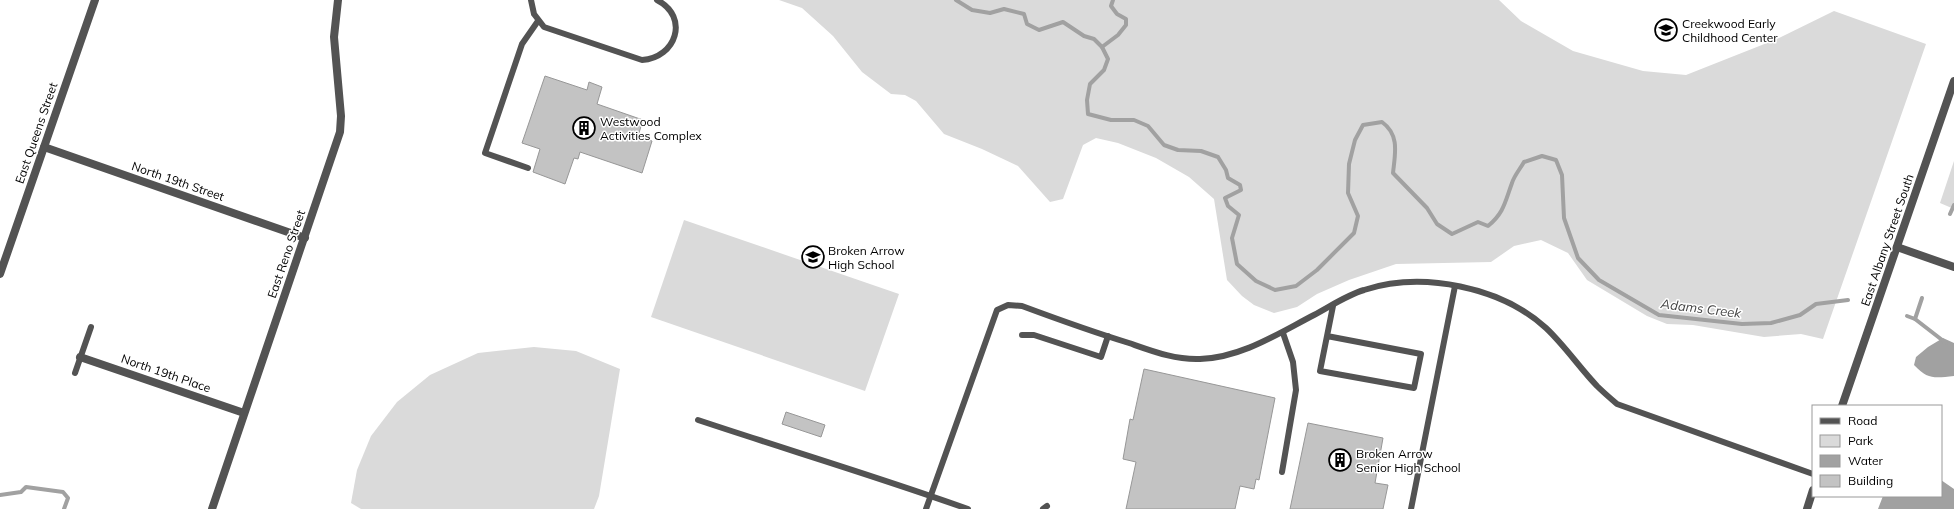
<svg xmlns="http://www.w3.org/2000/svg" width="1954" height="509" viewBox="0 0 1954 509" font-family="Mulish,sans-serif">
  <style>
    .green { fill: #dadada }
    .water { fill: #a1a1a1 }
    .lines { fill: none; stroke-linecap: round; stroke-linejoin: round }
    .stream { stroke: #a1a1a1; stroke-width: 4 }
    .building { fill: #c3c3c3; stroke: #979797 }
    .service { stroke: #535353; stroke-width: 6 }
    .minor { stroke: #535353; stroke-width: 8 }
    .tertiary { stroke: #535353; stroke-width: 8 }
    .labels { text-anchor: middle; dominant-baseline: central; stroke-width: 3; stroke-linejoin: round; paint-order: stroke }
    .poi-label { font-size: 12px; fill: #000; stroke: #fff; text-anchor: start }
    .street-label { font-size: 12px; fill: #000; stroke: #fff }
    .water-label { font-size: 13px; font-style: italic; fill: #424242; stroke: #fff }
  </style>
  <rect width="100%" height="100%" fill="#fff"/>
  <g class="green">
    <polygon points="779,0 1499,0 1521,21 1573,51 1643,71 1686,75 1777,39 1834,11 1926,44 1823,339 1801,334 1764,337 1693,325 1667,324 1647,316 1587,280 1568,253 1541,240 1514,246 1491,262 1396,264 1349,280 1317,294 1297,307 1274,313 1254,305 1242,296 1227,280 1214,199 1189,177 1156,158 1118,143 1096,138 1083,145 1063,199 1050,202 1018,166 982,149 944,134 916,101 905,95 891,94 862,72 833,36 802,8"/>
    <polygon points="1954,161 1954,209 1940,203"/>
    <polygon points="684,220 899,294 865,391 651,317"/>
    <polygon points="534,347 576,351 620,369 599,496 594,509 361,509 351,503 357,470 371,436 397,402 430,375 478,353"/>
  </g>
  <g class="water">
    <path d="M 1943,338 L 1954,343 L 1954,376 C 1935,378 1928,380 1914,365 L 1916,357 L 1928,347 Z"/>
    <polygon points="1941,480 1954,489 1954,509 1878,509 1883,496 1941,496"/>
  </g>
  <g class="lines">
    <g class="stream">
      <path d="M 956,0 L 972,10 L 990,13 L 1004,9 L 1024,14 L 1027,24 L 1039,30 L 1063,22 L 1084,36 L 1094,39 L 1102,47 L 1108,59 L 1104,70 L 1090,84 L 1087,100 L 1088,114 L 1111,120 L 1134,120 L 1148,126 L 1164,145 L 1178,150 L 1201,151 L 1218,157 L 1226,170 L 1228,178 L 1240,185 L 1241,190 L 1225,198 L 1228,206 L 1239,215 L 1232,238 L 1237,264 L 1256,281 L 1275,290 L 1296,286 L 1317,270 L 1354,233 L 1358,216 L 1348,193 L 1349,164 L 1355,140 L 1363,125 L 1382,122 C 1400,135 1395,154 1393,173 L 1427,208 L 1437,224 L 1452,234 L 1478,222 L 1488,226 C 1504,213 1505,202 1512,183 C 1514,176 1520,169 1524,162 L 1542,156 L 1556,160 L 1562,175 L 1564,218 L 1578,258 L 1599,280 L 1659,315 L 1742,324 L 1771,323 L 1800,315 L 1816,304 L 1848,300"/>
      <polyline points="1102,47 1118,35 1126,25 1126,19 1117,14 1111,6 1113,0"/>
      <polyline points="1950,214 1954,205"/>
      <polyline points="1907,316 1915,319 1946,343"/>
      <polyline points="1915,319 1922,298"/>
      <polyline points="0,495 21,492 26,487 63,492 68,498 64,509"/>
    </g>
  </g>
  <g class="building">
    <polygon points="545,76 587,90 589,82 602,87 597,104 643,120 638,136 652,141 642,173 580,152 578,159 574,158 565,184 533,172 540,149 522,143"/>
    <polygon points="1144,369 1275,398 1259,480 1256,479 1254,489 1240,486 1235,509 1126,509 1136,462 1123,459 1130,419 1133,420"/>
    <polygon points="786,412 825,425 821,437 782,424"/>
    <polygon points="1308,423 1383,438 1375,483 1388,485 1383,509 1290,509"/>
  </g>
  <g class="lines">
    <g class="service">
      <path d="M 531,0 L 534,14 L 544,27 L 642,60 C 676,58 690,17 657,0"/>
      <polyline points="528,168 485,153 522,44 538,21"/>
      <polyline points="1022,335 1034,335 1101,357 1108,336"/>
      <polyline points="1327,336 1421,354 1414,388 1320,371 1333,306"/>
      <polyline points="75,373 91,327"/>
      <path d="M 698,420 C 788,450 879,477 968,509"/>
      <polyline points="1282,472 1296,390 1293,362 1283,333"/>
      <path d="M 926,509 L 997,310 L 1008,305 L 1022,306 C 1057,319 1093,332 1129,343 C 1152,351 1175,360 1200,359 C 1241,358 1279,333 1314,315 C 1331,306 1347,295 1364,290 C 1423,271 1501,287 1546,328 C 1565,346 1579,367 1597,386 C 1603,392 1610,398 1617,404 L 1813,474"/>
      <polyline points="1043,509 1047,506"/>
      <polyline points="1411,509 1455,286"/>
    </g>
    <g class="minor">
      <polyline points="44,147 305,238"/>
      <polyline points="1897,247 1954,267"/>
      <polyline points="0,274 95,0"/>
      <polyline points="80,357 244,413"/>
      <polyline points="212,509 340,132 341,116 334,37 338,0"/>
    </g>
    <g class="tertiary">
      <polyline points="1842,406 1954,81"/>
      <polyline points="1807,509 1813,490"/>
    </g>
  </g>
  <defs>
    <g id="school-ring" transform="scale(1.15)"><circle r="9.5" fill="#fff" stroke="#000" stroke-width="1.5"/><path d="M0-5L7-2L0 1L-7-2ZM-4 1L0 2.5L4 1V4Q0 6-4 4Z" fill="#000"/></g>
    <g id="building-ring" transform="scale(1.15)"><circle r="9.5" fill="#fff" stroke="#000" stroke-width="1.5"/><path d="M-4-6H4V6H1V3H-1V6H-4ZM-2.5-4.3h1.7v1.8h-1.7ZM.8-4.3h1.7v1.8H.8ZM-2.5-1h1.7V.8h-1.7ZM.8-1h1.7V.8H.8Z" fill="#000"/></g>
  </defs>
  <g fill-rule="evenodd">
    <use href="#school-ring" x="1666" y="30"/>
    <use href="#building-ring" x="584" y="128"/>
    <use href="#school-ring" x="813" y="257"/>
    <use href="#building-ring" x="1340" y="460"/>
  </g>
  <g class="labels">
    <g class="poi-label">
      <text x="1682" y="23">Creekwood Early<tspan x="1682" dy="14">Childhood Center</tspan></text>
      <text x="600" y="121">Westwood<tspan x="600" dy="14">Activities Complex</tspan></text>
      <text x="828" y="250">Broken Arrow<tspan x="828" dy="14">High School</tspan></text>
      <text x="1356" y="453">Broken Arrow<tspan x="1356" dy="14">Senior High School</tspan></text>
    </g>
    <g class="street-label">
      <text transform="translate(36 133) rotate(-71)">East Queens Street</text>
      <text transform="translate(178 181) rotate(19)">North 19th Street</text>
      <text transform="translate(1887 240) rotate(-71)">East Albany Street South</text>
      <text transform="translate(286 254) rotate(-71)">East Reno Street</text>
      <text transform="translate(166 373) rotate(19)">North 19th Place</text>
    </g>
    <g class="water-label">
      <text transform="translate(1701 308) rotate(7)">Adams Creek</text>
    </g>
  </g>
  <rect x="1812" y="405" width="130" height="92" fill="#ffffff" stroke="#999999"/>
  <rect x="1820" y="418" width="20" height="6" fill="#535353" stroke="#999999"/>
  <text x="1848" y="425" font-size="12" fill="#000000">Road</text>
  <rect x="1820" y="435" width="20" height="12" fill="#dadada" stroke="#999999"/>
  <text x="1848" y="445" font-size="12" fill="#000000">Park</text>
  <rect x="1820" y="455" width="20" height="12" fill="#a1a1a1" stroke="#999999"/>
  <text x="1848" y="465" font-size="12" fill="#000000">Water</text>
  <rect x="1820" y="475" width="20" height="12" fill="#c3c3c3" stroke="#999999"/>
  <text x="1848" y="485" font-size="12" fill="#000000">Building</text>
</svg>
